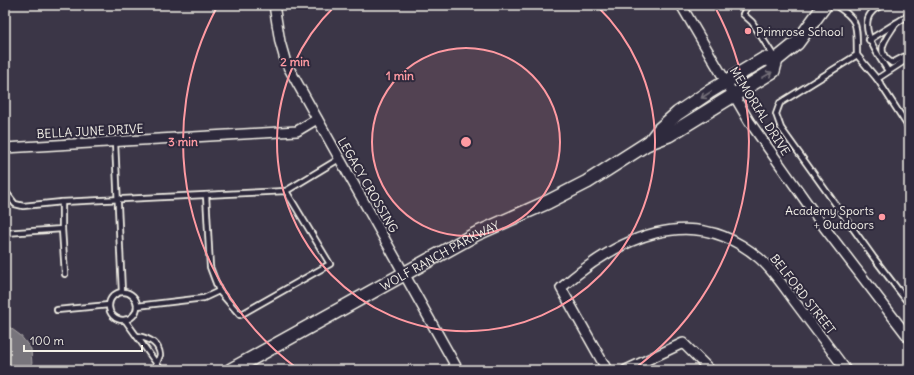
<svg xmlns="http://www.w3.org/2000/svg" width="914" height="375" viewBox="0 0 914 375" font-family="Delius,sans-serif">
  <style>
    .water { fill: #78747b; stroke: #aaa6a7 }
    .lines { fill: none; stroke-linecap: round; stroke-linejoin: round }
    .lane-casing { stroke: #f4f1e8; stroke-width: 8 }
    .street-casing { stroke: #f4f1e8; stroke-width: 12 }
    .secondary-casing { stroke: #f4f1e8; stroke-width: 16 }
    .lane { stroke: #2f2a3d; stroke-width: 4.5 }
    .street { stroke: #2f2a3d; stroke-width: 9 }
    .secondary { stroke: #2f2a3d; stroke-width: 13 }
    .oneway { stroke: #747079 }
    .ring { fill: none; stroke: #ff9aa2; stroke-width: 2 }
    .poi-dot { fill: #ff9aa2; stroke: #2f2a3d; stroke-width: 1.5 }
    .labels { text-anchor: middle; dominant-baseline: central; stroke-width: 4; stroke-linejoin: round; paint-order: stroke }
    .poi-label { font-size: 12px; fill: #f4f1e8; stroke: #2f2a3d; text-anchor: start }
    .street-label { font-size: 12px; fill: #f4f1e8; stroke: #2f2a3d }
    .centre { fill: #ff9aa2; stroke: #2f2a3d; stroke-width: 2 }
    .ring-label { font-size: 12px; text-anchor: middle; font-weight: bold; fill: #ff9aa2; stroke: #2f2a3d; stroke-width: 4; stroke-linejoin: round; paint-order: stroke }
  </style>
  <rect width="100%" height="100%" fill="#3b3647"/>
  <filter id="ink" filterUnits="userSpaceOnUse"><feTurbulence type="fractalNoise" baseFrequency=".025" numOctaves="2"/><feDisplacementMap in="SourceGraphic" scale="8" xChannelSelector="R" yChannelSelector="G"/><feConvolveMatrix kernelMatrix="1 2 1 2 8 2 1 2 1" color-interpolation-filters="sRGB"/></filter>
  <g filter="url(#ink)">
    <path class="water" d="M 5,324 L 20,335 L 31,349 L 32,365 L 28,370 C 17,370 15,365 5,362 Z"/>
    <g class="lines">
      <g class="lane-casing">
        <g id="lane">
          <polyline points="748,5 743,14 752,22 775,58"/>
          <path d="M 835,5 C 861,21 856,27 857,55 L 780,103 L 776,114 L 781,128 L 874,258 L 909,304"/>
          <path d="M 882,5 C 879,7 874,9 872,12 C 857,27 880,58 888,71"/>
          <path d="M 896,23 C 888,37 872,51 892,63 L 909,54"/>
          <polyline points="869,40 909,15"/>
          <polyline points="857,55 878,80 909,128"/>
          <polyline points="877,79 909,58"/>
          <polyline points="115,142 122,292"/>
          <polyline points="5,191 15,204 23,206 62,202 286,191 330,264 240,315 219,291 204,298 137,306"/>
          <polyline points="286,191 339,159"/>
          <polyline points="206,195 210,267 219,291"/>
          <polyline points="62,229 65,274"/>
          <polyline points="5,233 62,229 62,202"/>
          <circle cx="123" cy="306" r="14"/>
          <polyline points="57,310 109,305"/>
          <polyline points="125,320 159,367"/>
          <path d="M 137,336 C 148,338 159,343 160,355 L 157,363"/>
        </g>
      </g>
      <g class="street-casing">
        <g id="street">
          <polyline points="274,5 280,42 286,63 458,370"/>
          <polyline points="681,5 749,121 824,227 909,338"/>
          <polyline points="5,148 297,131 317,119"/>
          <path d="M 607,370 L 561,288 C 617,238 692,201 759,258 C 773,270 784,287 795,302 C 812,325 829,347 846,370"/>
          <polyline points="626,370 683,343 710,370"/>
        </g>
      </g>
      <g class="secondary-casing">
        <g id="secondary">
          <polyline points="649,143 660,129 678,113 709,92 764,59 776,60"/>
          <path id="s1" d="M 231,370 L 476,234 L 548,202 L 587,182 L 648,143 L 669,135 L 773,71 L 776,60 L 797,43 L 825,5"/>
        </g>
      </g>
      <use href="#lane" class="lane"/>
      <use href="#street" class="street"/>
      <use href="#secondary" class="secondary"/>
    </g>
    <defs><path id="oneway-shaft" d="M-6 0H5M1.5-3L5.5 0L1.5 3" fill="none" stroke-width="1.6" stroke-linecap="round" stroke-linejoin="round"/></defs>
    <g class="oneway">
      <use href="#oneway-shaft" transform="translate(767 75) rotate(-30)"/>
      <use href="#oneway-shaft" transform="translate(706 95) rotate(147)"/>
    </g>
  </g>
  <circle cx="466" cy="142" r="94" fill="#ff9aa2" fill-opacity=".12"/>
  <g class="ring">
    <circle cx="466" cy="142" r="94"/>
    <path d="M597 6A189 189 0 1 1 335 6"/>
    <path d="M298 369A283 283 0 0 1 217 7M715 7A283 283 0 0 1 634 369"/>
  </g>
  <g class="poi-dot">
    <circle cx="748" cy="31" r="4"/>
    <circle cx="882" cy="217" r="4"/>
  </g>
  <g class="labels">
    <g class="poi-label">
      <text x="756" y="31">Primrose School</text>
      <text x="874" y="210" text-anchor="end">Academy Sports<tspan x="874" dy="14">+ Outdoors</tspan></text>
    </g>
    <g class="street-label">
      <text transform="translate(760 111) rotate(58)">MEMORIAL DRIVE</text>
      <text transform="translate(90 131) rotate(-3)">BELLA JUNE DRIVE</text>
      <text transform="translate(368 185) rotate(60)">LEGACY CROSSING</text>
      <text stroke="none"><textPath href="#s1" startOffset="238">WOLF RANCH PARKWAY</textPath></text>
      <text transform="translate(803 294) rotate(52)">BELFORD STREET</text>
    </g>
  </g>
  <circle cx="466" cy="142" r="6" class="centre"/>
  <g class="ring-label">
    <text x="295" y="66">2 min</text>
    <text x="400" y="80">1 min</text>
    <text x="183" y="146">3 min</text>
  </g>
  <rect width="914" height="375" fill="none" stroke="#2f2a3d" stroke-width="20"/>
  <rect x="10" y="10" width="894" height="355" fill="none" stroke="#f4f1e8" stroke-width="1.5" filter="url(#ink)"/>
  <path d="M24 345v6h118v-6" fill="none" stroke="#f4f1e8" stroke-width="2"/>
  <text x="30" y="345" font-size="12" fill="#f4f1e8" stroke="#2f2a3d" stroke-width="3" paint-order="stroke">100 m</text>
</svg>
